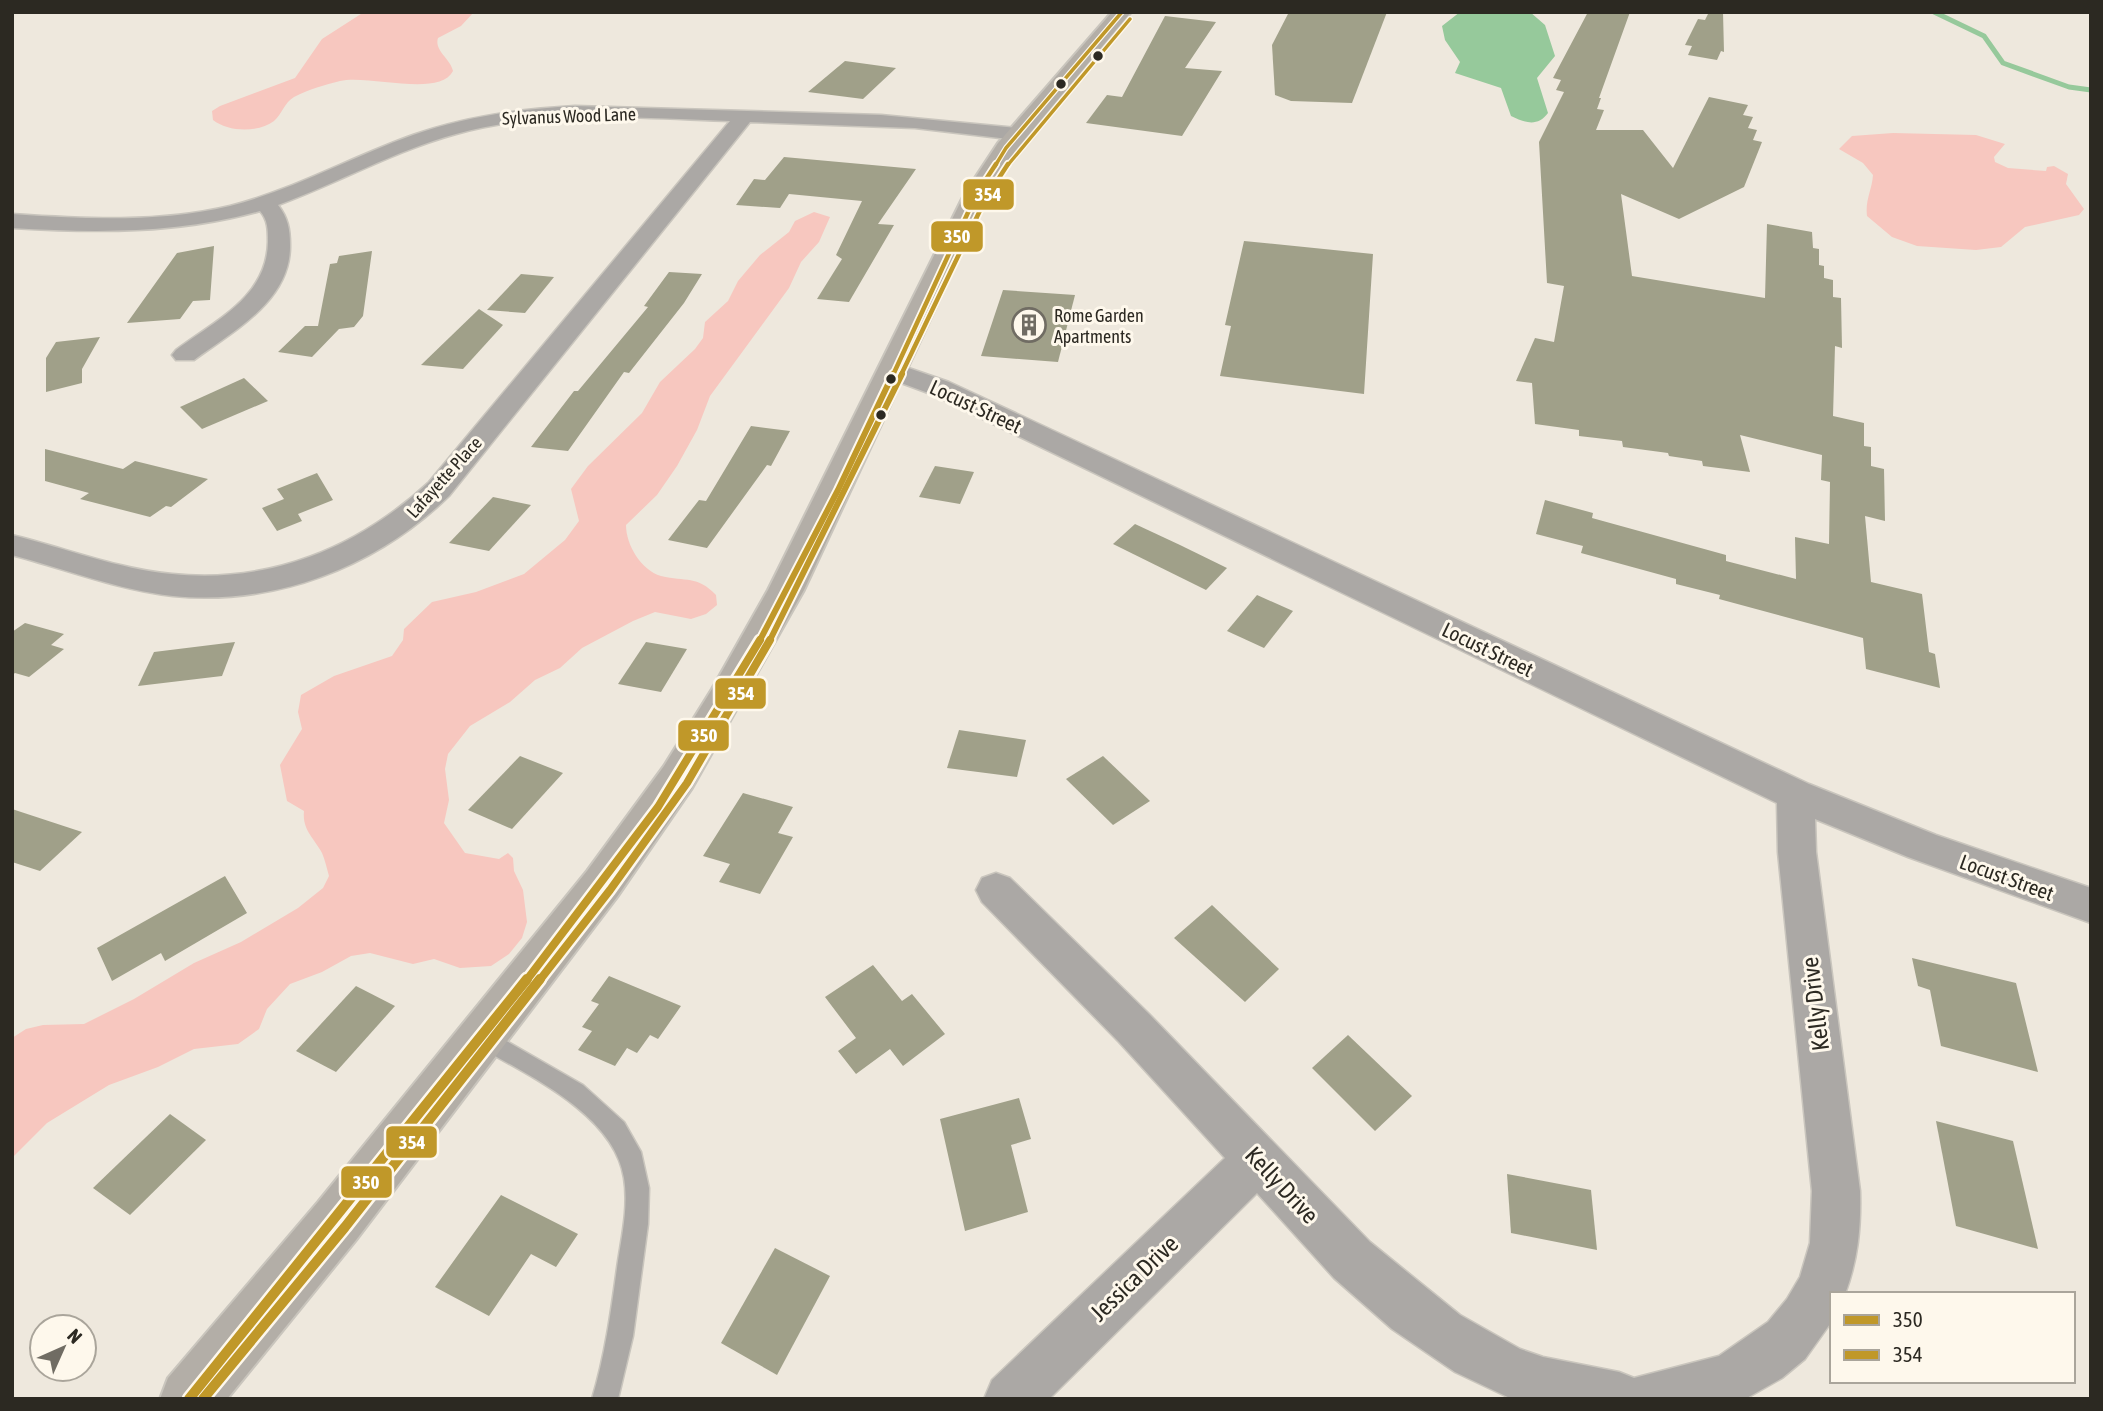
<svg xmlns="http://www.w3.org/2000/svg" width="2103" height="1411" viewBox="0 0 2103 1411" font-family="'Asap Condensed',sans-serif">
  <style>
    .green { fill: #f7c7bf }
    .water { fill: #96c99b }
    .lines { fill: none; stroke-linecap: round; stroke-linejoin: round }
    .stream { stroke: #96c99b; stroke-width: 5 }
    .building { fill: #a0a089 }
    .lane-casing { stroke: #c9c5bd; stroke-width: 3 }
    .street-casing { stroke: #c9c5bd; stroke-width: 3 }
    .highway-casing { stroke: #c9c5bd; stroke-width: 4 }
    .lane { fill: #aba8a5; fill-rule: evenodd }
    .street { fill: #aba8a5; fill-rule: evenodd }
    .highway { fill: #b3aea7; fill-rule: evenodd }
    .bus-1-far4-casing { stroke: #fef8ec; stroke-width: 6 }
    .bus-1-far3-casing { stroke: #fef8ec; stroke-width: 8 }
    .bus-1-far2-casing { stroke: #fef8ec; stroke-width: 10 }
    .bus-1-far1-casing { stroke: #fef8ec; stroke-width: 13 }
    .bus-1-casing { stroke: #fef8ec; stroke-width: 15 }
    .bus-2-far4-casing { stroke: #fef8ec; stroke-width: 6 }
    .bus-2-far3-casing { stroke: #fef8ec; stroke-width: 8 }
    .bus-2-far2-casing { stroke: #fef8ec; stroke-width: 10 }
    .bus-2-far1-casing { stroke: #fef8ec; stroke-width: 13 }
    .bus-2-casing { stroke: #fef8ec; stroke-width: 15 }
    .bus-1-far4 { stroke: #c09829; stroke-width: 3.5 }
    .bus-1-far3 { stroke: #c09829; stroke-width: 4.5 }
    .bus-1-far2 { stroke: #c09829; stroke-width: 6 }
    .bus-1-far1 { stroke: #c09829; stroke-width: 8 }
    .bus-1 { stroke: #c09829; stroke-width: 10 }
    .bus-2-far4 { stroke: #c09829; stroke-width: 3.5 }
    .bus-2-far3 { stroke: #c09829; stroke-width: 4.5 }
    .bus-2-far2 { stroke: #c09829; stroke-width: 6 }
    .bus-2-far1 { stroke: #c09829; stroke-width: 8 }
    .bus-2 { stroke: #c09829; stroke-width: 10 }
    .bus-dot { fill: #2c2922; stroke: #fef8ec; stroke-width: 2.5 }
    .labels { text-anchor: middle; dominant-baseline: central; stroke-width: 6; stroke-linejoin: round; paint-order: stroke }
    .far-street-label { font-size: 18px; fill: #2c2922; stroke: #fef8ec }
    .far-poi-label { font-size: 18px; fill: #2c2922; stroke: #fef8ec; text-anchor: start }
    .street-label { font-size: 21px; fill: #2c2922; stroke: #fef8ec }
    .near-street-label { font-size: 24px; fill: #2c2922; stroke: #fef8ec }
    .line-badge { stroke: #fef8ec; stroke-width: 2.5 }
    .badge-label { font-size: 19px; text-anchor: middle; font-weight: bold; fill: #fff }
  </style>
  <rect width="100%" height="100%" fill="#eee8dd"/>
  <g class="green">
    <path d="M 364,12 L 474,12 L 461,26 L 438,38 C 434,51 450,58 453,71 C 439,98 368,74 340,81 C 325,85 309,89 294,97 C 284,103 282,114 274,121 C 258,133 228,132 213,120 L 212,111 L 220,106 L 295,78 L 322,39 Z"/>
    <path d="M 1893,133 L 1976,135 L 2005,144 L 1994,157 L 1995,162 L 2008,168 L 2046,171 L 2047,167 L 2054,166 L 2068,174 L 2066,184 L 2084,209 L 2079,215 L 2025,227 L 2001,247 L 1976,250 L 1917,246 L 1892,237 L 1867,216 C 1865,200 1872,190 1873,175 L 1863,163 L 1839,149 L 1852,136 Z"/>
    <path d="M 814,212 L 830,217 L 819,242 L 801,262 L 789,288 L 710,396 L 697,430 L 677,466 L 657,495 L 626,525 C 626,545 641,570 661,576 C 686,582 697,575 716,595 L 717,605 L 706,614 L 691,619 L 655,612 L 633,621 L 582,648 L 560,668 L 535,680 L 510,702 L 470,726 L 448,754 L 445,769 L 449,800 L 444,823 L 465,853 L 499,859 L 508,853 L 513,858 L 514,871 L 523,890 L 527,922 L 522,938 L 509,954 L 491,966 L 460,968 L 434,959 L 413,964 L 370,953 L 351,956 L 322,972 L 290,984 L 267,1009 L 259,1029 L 238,1044 L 194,1049 L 158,1067 L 109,1085 L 47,1123 L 12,1158 L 12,1038 L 26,1029 L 43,1025 L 84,1024 L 134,999 L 194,963 L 241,942 L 298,908 L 323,888 L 329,876 C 327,869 325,860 322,853 C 314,838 302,830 304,811 L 287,801 L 280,765 L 302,729 L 298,712 L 301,695 L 334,676 L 392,656 L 403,640 L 404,629 L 432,602 L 476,592 L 524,574 L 565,540 L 579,521 L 571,489 L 588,466 L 642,413 L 660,382 L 695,349 L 703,338 L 705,322 L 728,301 L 738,281 L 760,255 L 789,232 L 795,221 Z"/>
  </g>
  <path class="water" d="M 1460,12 L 1530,12 L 1545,25 L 1555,56 L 1537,78 L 1548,113 C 1538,127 1525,123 1511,116 L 1501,88 L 1455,73 L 1460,62 L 1445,40 L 1442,26 Z"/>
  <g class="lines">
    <polyline class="stream" points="1934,12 1984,36 2003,63 2069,87 2091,90"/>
  </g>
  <g class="building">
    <polygon points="1289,12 1387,12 1352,103 1291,101 1275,95 1272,45"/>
    <polygon points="1588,12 1630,12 1599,98 1601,98 1597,109 1604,110 1596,130 1643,130 1673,168 1709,97 1748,105 1743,115 1753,117 1748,128 1757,130 1753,140 1762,142 1744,187 1679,219 1621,194 1632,276 1765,298 1767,224 1812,232 1813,248 1819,249 1819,265 1824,266 1824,278 1833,280 1833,297 1841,298 1842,348 1835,346 1833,416 1864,423 1864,446 1871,447 1871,466 1884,469 1885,521 1865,516 1871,582 1922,594 1929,652 1935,654 1940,688 1866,669 1863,638 1719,599 1720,595 1676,584 1676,579 1581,553 1583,546 1536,534 1545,500 1593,513 1592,518 1726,555 1726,561 1796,579 1795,537 1829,544 1830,482 1821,480 1822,455 1740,435 1750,472 1703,466 1702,461 1669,456 1668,453 1623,447 1622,441 1579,436 1579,430 1535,424 1532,383 1516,381 1535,338 1554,342 1564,286 1547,283 1539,142 1564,92 1556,90 1561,80 1553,78"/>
    <polygon points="1709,12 1723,12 1724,52 1721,51 1717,60 1688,55 1692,46 1685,45 1698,19 1705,20"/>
    <polygon points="1165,16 1216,22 1185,68 1222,71 1182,136 1086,123 1107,95 1122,97"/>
    <polygon points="845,61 896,68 863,99 808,92"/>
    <polygon points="784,157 916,169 878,224 894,225 849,302 817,299 842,259 836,255 862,201 789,194 780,208 736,205 754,179 765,180"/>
    <polygon points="1244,241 1373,254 1364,394 1220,376 1231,326 1225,325"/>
    <polygon points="214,246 210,300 193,301 180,319 127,323 177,253"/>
    <polygon points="372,251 363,316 354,327 339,329 312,357 278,352 305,326 318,326 330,264 337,263 339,256"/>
    <polygon points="669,272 702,274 684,303 629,373 624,372 568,451 531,447 574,391 578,391 648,307 644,306"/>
    <polygon points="521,274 554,277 525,313 487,310"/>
    <polygon points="1003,290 1075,295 1058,362 981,356"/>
    <polygon points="479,309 503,325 463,369 421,365"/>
    <polygon points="100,337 82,369 82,383 46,392 46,358 56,342"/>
    <polygon points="244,378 268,401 202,429 180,407"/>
    <polygon points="751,426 790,431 771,466 767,465 707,548 668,540 699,500 706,501"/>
    <polygon points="45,449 123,469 135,461 208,479 171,507 166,506 150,517 80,499 89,493 45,481"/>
    <polygon points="935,466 974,472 960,504 919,497"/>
    <polygon points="317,473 333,500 298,514 302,521 277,531 262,508 284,499 277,489"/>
    <polygon points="493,497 531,505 489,551 449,543"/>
    <polygon points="1135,524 1180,545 1227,568 1206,590 1113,544"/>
    <polygon points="1257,595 1293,611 1264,648 1227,631"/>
    <polygon points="25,623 64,634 51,645 64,649 29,677 15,673 12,675 12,632"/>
    <polygon points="235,642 222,676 138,686 154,652"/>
    <polygon points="646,642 687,649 661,692 618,684"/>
    <polygon points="959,730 1026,740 1017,777 947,768"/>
    <polygon points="520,756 563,773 512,829 468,810"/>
    <polygon points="1103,756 1150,801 1113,825 1066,779"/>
    <polygon points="743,793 793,807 778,833 793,837 760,894 719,882 730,864 703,856"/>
    <polygon points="12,809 82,832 40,871 12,862"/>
    <polygon points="225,876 247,913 165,961 161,953 112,981 97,948"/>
    <polygon points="1212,905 1279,969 1245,1002 1174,938"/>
    <polygon points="1912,958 2016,983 2038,1072 1941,1046 1930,990 1918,986"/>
    <polygon points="873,965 902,1001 912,994 945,1034 903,1066 890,1049 856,1074 838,1051 856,1038 825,997"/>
    <polygon points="609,976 681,1006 658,1039 650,1035 637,1053 627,1048 615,1066 578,1050 592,1031 582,1027 599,1004 591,1001"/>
    <polygon points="356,986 395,1006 336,1072 296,1051"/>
    <polygon points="1348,1035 1412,1096 1375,1131 1312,1068"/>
    <polygon points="1019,1098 1031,1139 1011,1145 1028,1212 965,1231 940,1119"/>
    <polygon points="170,1114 206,1140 130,1215 93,1188"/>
    <polygon points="1936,1121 2013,1141 2038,1249 1956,1226"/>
    <polygon points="1507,1174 1591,1190 1597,1250 1511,1233"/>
    <polygon points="501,1195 578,1234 556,1267 531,1254 489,1316 435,1287"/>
    <polygon points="775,1248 830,1276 777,1375 721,1343"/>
  </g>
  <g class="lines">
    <g class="lane-casing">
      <path id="lane" d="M 482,1027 L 583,1085 L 624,1122 L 641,1152 L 649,1188 L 648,1224 L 633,1336 L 618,1399 L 592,1399 C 605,1356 611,1312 617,1268 C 621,1239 629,1208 624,1178 C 614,1113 525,1074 474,1044 L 471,1037 L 474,1030 Z"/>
    </g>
    <g class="street-casing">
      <g id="street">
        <path d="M 575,106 L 881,115 L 1017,128 L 1027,134 L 1017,140 L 915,128 L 750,122 L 449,496 C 376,567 276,606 173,596 C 118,590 65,569 12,555 L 12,535 C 65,548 118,569 172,574 C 270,584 358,548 429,482 L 730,121 C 640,118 544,109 456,134 C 394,151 338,183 278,205 C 288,218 290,229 290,245 C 291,301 233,331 194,360 L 176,360 L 172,355 L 176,350 C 216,320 267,297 268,242 C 268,230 268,220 260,211 C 178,234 96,233 12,228 L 12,214 C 84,219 159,223 230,206 C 293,190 351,157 413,135 C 466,116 520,109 575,106 Z"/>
        <path d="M 894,363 L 949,382 L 1809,784 L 1936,835 L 2091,888 L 2091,923 L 1908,857 L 1815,819 L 1816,852 L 1860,1191 C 1861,1228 1858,1259 1845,1294 L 1832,1294 L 1832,1321 L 1805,1359 L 1782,1378 L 1745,1399 L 1512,1399 L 1455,1372 L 1392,1329 L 1334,1278 L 1257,1193 L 1049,1399 L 984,1399 L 992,1380 L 1225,1158 L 1119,1042 L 982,902 L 976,890 L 982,878 L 996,873 L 1010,878 L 1149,1014 L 1370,1242 L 1460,1315 L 1520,1349 L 1543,1357 L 1619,1372 L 1634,1378 L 1719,1356 L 1768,1322 L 1787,1299 L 1800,1277 L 1810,1243 L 1812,1191 L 1778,852 L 1777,803 L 931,394 L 885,377 L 881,371 L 885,365 Z"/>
      </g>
    </g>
    <g class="highway-casing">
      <polygon id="highway" points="1112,12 1131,12 1015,151 989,193 804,590 692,788 617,897 356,1240 227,1399 160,1399 168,1378 318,1202 587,871 664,766 712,689 768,590 965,193 998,143"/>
    </g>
    <use href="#lane" class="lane"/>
    <use href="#street" class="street"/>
    <use href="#highway" class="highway"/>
    <g class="bus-1-far4-casing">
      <polyline id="bus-1-far4" points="995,166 1006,148 1122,12"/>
    </g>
    <g class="bus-1-far3-casing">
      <polyline id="bus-1-far3" points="893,375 977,193 996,164"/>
    </g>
    <g class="bus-1-far2-casing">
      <polyline id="bus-1-far2" points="759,642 838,490 893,374"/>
    </g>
    <g class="bus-1-far1-casing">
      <polyline id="bus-1-far1" points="526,981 658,807 760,640"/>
    </g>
    <g class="bus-1-casing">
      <polyline id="bus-1" points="189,1399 527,979"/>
    </g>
    <g class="bus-2-far4-casing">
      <polyline id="bus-2-far4" points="1007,166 1130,19"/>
    </g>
    <g class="bus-2-far3-casing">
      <polyline id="bus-2-far3" points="901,375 986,198 1008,164"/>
    </g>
    <g class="bus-2-far2-casing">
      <polyline id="bus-2-far2" points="769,642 902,374"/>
    </g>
    <g class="bus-2-far1-casing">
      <polyline id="bus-2-far1" points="539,981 610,890 687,783 770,640"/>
    </g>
    <g class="bus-2-casing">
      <polyline id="bus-2" points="203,1399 345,1227 540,979"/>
    </g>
    <use href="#bus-1-far4" class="bus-1-far4"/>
    <use href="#bus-1-far3" class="bus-1-far3"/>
    <use href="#bus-1-far2" class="bus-1-far2"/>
    <use href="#bus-1-far1" class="bus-1-far1"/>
    <use href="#bus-1" class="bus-1"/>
    <use href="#bus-2-far4" class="bus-2-far4"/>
    <use href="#bus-2-far3" class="bus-2-far3"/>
    <use href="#bus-2-far2" class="bus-2-far2"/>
    <use href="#bus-2-far1" class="bus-2-far1"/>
    <use href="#bus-2" class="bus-2"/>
  </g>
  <defs>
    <g id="building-ring" transform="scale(1.75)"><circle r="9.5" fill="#fef8ec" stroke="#706c63" stroke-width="1.5"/><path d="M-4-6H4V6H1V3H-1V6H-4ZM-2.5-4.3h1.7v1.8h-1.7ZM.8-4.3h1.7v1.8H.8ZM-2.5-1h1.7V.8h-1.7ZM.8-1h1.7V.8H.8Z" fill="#706c63"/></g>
  </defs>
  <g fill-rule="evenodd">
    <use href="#building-ring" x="1029" y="325"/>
  </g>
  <g class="bus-dot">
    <circle cx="1098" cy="56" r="6"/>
    <circle cx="1061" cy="84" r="6"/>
    <circle cx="891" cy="379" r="6"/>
    <circle cx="881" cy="415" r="6"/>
  </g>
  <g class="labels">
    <g class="far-street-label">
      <text transform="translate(569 116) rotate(-2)">Sylvanus Wood Lane</text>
      <text transform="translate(444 477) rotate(-48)">Lafayette Place</text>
    </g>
    <g class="far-poi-label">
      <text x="1054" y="315">Rome Garden<tspan x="1054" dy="21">Apartments</tspan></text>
    </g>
    <g class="street-label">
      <text transform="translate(976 406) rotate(25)">Locust Street</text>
      <text transform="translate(1488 649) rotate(26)">Locust Street</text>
      <text transform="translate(2007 877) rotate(20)">Locust Street</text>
    </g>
    <g class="near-street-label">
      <text transform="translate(1815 1004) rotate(-97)">Kelly Drive</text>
      <text transform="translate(1282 1185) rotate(47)">Kelly Drive</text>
      <text transform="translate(1134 1278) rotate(-44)">Jessica Drive</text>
    </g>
  </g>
  <g class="line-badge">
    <rect x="962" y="178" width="53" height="33" rx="7" fill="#c09829"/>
    <rect x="930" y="220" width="54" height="33" rx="7" fill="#c09829"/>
    <rect x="714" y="677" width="53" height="33" rx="7" fill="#c09829"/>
    <rect x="677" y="719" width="53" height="33" rx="7" fill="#c09829"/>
    <rect x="385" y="1125" width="53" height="34" rx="7" fill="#c09829"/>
    <rect x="340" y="1165" width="53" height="34" rx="7" fill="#c09829"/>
  </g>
  <g class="badge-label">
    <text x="988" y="201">354</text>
    <text x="957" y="243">350</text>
    <text x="741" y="700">354</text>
    <text x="704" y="742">350</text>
    <text x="412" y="1149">354</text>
    <text x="366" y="1189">350</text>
  </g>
  <rect width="2103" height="1411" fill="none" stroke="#2c2922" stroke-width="28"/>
  <rect x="1830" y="1292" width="245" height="91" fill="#fef8ec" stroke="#aaa59b" stroke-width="2"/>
  <rect x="1844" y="1315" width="35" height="10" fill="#c09829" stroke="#aaa59b" stroke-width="2"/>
  <text x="1893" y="1327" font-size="21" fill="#2c2922">350</text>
  <rect x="1844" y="1350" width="35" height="10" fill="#c09829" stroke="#aaa59b" stroke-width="2"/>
  <text x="1893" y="1362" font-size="21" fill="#2c2922">354</text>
  <g transform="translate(63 1348) rotate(45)"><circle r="33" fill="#fef8ec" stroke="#aaa59b" stroke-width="2"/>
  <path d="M0-5L12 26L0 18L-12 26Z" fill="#706c63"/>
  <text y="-10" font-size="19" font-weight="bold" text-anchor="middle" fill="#2c2922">N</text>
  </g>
</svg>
